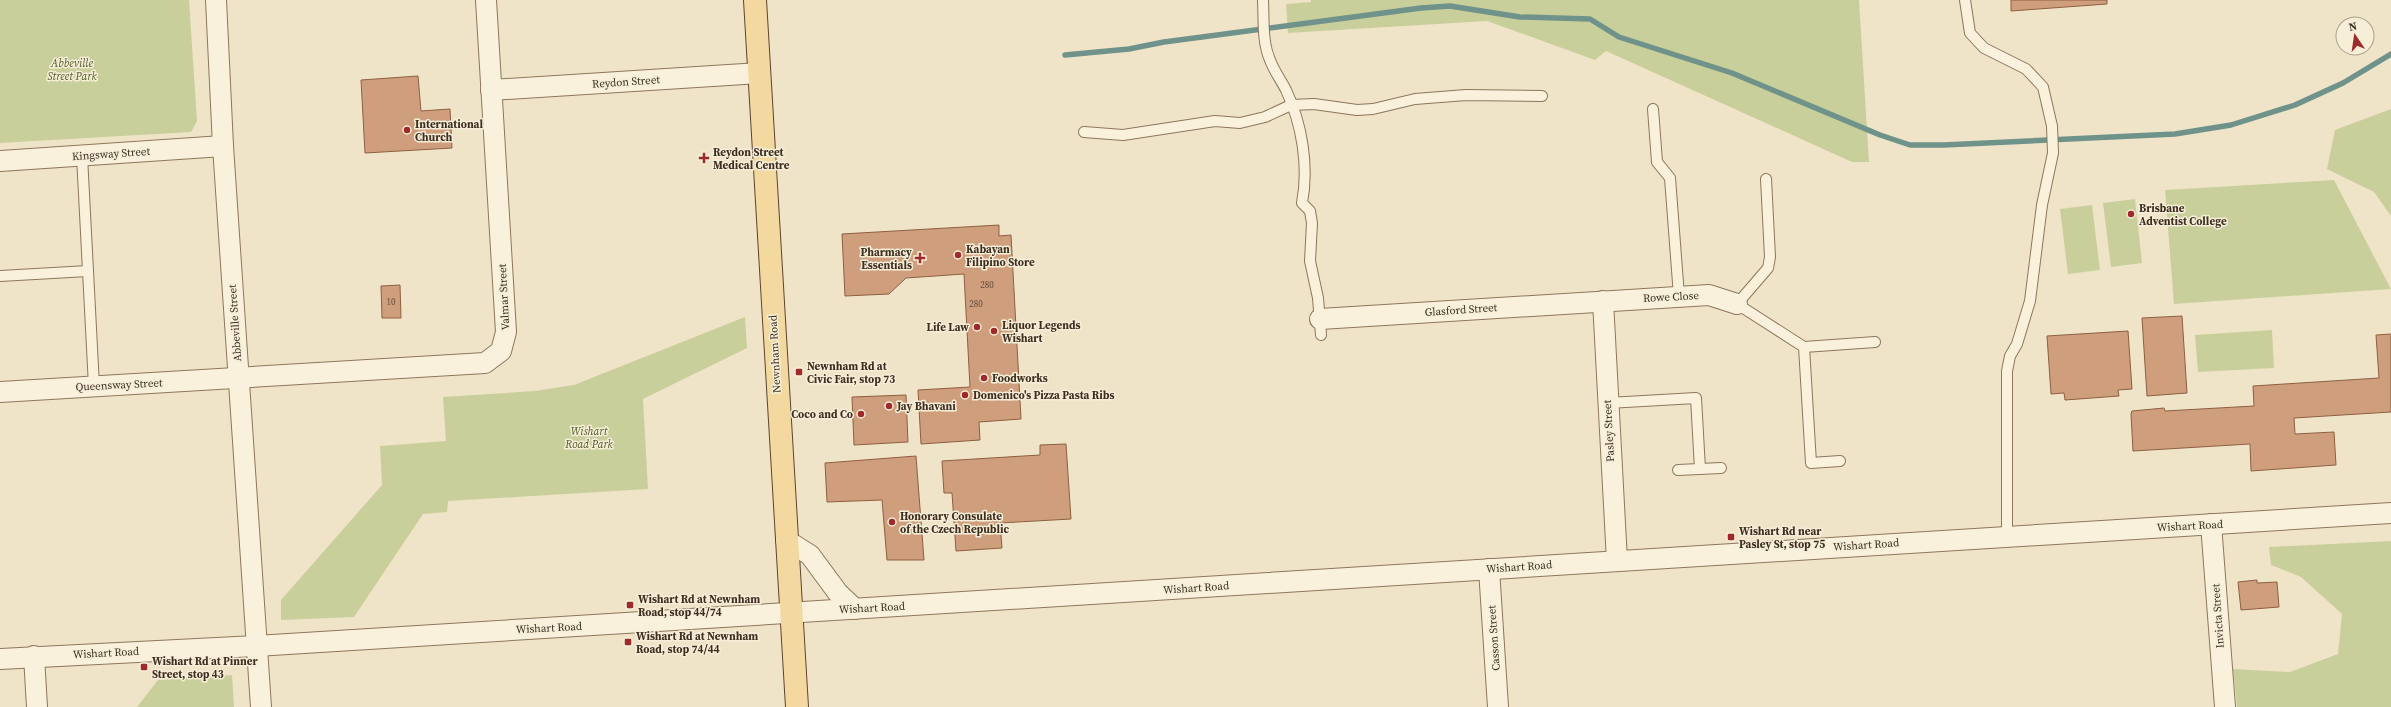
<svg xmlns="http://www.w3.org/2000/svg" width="2391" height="707" viewBox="0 0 2391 707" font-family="'Source Serif 4',serif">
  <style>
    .green { fill: #c9cf9b }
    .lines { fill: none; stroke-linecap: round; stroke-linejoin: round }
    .stream { stroke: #6f938a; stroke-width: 5.5 }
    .building { fill: #cf9f7d; stroke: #8d5f41 }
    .lane-casing { stroke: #8d765c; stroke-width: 12 }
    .street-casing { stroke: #8d765c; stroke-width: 22 }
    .primary-casing { stroke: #5b4430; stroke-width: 24 }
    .lane { stroke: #faf1dc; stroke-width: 10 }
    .street { stroke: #faf1dc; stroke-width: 20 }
    .primary { stroke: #f3d9a0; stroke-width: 22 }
    .poi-dot { fill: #9e2a2b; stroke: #f7eed8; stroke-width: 1.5 }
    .labels { text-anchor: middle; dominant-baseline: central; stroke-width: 3; stroke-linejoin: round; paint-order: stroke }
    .number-label { font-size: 9px; fill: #624a37 }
    .park-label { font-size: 11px; font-style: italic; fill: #4d5a26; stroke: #f7eed8 }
    .street-label { font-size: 11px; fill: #3d2e20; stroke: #f7eed8 }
    .poi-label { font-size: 11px; font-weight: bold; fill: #3d2e20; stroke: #f7eed8; text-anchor: start }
  </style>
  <rect width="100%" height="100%" fill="#f0e4c8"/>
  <g class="green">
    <polygon points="0,0 189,0 197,121 191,132 0,143"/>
    <polygon points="1311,0 1859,0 1869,162 1852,162 1606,51 1595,60 1487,21 1288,33 1286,4 1311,2"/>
    <polygon points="2391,109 2391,216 2374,192 2327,169 2335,130"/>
    <polygon points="2334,180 2391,289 2174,304 2165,190"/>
    <polygon points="2135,199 2142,263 2111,267 2103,203"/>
    <polygon points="2092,205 2100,270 2068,274 2060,209"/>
    <polygon points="745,317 747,348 643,399 648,489 448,501 447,512 423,514 354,617 281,620 281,600 382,485 380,446 446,441 443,397 535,391 574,385"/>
    <polygon points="2272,330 2274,368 2198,372 2195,335"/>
    <polygon points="2391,541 2391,707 2237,707 2233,669 2290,672 2338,654 2342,614 2301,577 2271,565 2269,547"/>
    <polygon points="232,675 234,707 137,707 158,680"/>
  </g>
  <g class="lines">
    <polyline class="stream" points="1065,55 1129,49 1164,42 1421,8 1450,6 1520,17 1590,19 1619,37 1732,73 1880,135 1910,145 1944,145 2175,134 2231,125 2295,105 2343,83 2391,54"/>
  </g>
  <g class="building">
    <polygon points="2011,0 2107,0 2107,4 2011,11"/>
    <polygon points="418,76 421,111 450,109 452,148 365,153 361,80"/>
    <polygon points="999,225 999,236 1011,235 1021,419 979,422 980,440 921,444 918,390 970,387 964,274 906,278 889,294 845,296 842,234"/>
    <polygon points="400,285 401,318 382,318 381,286"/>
    <polygon points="2182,316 2187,393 2147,396 2142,318"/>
    <polygon points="2128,331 2132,389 2118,390 2119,396 2065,400 2064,393 2051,394 2047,336"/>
    <polygon points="2391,334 2391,412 2294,418 2295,434 2334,432 2336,465 2251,471 2250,444 2133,451 2131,414 2132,411 2164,408 2165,411 2254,406 2253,386 2379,378 2376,335"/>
    <polygon points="906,395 908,442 854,445 852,397"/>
    <polygon points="1066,444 1071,519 1000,523 1002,548 956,551 952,493 944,493 942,461 1040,455 1040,445"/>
    <polygon points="916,456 924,560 887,560 882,500 827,502 825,463"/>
    <polygon points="2257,580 2257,583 2277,582 2279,607 2241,610 2238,582"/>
  </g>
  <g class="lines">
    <g class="lane-casing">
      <g id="lane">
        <path d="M 1263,0 C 1264,19 1262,42 1270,60 C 1274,71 1281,80 1286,90 C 1302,124 1309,166 1302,203 L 1310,211 L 1312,223 L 1310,261 L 1318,298 L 1321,335"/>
        <polyline points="1965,0 1970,33 1984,48 2026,69 2043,87 2052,126 2053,153 2042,205 2030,301 2017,344 2010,356 2007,371 2007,537"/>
        <polyline points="1653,109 1657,162 1670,178 1679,296"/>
        <polyline points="1084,132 1123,135 1215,121 1240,123 1265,117 1291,105 1314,104 1357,110 1373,109 1415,99 1466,95 1542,96"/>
        <polyline points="82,156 94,386"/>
        <polyline points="1766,179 1770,257 1768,268 1737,304 1804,347 1811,463 1840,461"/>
        <polyline points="0,276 88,271"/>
        <polyline points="1804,347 1875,342"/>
        <polyline points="1608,403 1696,398 1700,469"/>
        <polyline points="1678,470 1721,468"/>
      </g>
    </g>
    <g class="street-casing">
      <g id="street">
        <polyline points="216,0 223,146 261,707"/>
        <polyline points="491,90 760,73"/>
        <polyline points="0,161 223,146"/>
        <polyline points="1603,301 1617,561"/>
        <polyline points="1320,319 1709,295 1737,304"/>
        <polyline points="0,392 485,363 501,351 506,332 486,0"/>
        <polyline points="2211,524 2225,707"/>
        <polyline points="786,540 810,555 838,593 855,609"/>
        <polyline points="1489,569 1498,707"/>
        <polyline points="34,656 37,707"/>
        <polyline points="0,659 256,646 755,615 2391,513"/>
      </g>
    </g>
    <g class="primary-casing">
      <polyline id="primary" points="755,0 797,707"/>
    </g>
    <use href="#lane" class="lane"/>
    <use href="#street" class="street"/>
    <use href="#primary" class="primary"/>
  </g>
  <g class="poi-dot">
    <circle cx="407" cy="130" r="4"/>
    <path d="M702 152h4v4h4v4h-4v4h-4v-4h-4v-4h4z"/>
    <circle cx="2131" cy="214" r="4"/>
    <circle cx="958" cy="255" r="4"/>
    <path d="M918 252h4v4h4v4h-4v4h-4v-4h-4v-4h4z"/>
    <circle cx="977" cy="327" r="4"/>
    <circle cx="994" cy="331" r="4"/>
    <rect x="795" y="368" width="8" height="8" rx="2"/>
    <circle cx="984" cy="378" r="4"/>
    <circle cx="965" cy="395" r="4"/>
    <circle cx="889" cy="406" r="4"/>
    <circle cx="861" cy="414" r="4"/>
    <circle cx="892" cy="522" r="4"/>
    <rect x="1727" y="533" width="8" height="8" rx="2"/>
    <rect x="626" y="601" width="8" height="8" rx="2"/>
    <rect x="624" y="638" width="8" height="8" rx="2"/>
    <rect x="140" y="663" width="8" height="8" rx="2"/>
  </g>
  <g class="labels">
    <g class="number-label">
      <text x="987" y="285">280</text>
      <text x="391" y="302">10</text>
      <text x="976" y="304">280</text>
    </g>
    <g class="park-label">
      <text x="72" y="63">Abbeville<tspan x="72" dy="13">Street Park</tspan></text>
      <text x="589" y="431">Wishart<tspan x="589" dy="13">Road Park</tspan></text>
    </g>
    <g class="street-label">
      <text transform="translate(626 82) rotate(-4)">Reydon Street</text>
      <text transform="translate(111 154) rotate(-4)">Kingsway Street</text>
      <text transform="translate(504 297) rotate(-93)">Valmar Street</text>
      <text transform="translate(1671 297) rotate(-3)">Rowe Close</text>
      <text transform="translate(1461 310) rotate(-4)">Glasford Street</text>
      <text transform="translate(235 323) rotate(-94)">Abbeville Street</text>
      <text transform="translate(775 354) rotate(-93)">Newnham Road</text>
      <text transform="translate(119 385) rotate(-3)">Queensway Street</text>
      <text transform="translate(1609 431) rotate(-93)">Pasley Street</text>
      <text transform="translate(2190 526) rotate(-3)">Wishart Road</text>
      <text transform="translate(1866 545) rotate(-4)">Wishart Road</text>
      <text transform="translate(1519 567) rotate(-4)">Wishart Road</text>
      <text transform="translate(1196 588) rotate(-4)">Wishart Road</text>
      <text transform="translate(872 608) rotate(-3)">Wishart Road</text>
      <text transform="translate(2218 616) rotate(-94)">Invicta Street</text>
      <text transform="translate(549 628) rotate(-3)">Wishart Road</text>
      <text transform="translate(1494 638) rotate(-94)">Casson Street</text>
      <text transform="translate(106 653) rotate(-3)">Wishart Road</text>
    </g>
    <g class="poi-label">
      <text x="415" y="124">International<tspan x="415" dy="13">Church</tspan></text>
      <text x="713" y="152">Reydon Street<tspan x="713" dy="13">Medical Centre</tspan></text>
      <text x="2139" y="208">Brisbane<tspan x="2139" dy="13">Adventist College</tspan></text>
      <text x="966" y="249">Kabayan<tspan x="966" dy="13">Filipino Store</tspan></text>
      <text x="912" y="252" text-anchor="end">Pharmacy<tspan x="912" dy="13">Essentials</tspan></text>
      <text x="1002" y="325">Liquor Legends<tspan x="1002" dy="13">Wishart</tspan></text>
      <text x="969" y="327" text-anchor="end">Life Law</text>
      <text x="807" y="366">Newnham Rd at<tspan x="807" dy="13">Civic Fair, stop 73</tspan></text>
      <text x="992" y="378">Foodworks</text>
      <text x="973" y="395">Domenico's Pizza Pasta Ribs</text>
      <text x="897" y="406">Jay Bhavani</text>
      <text x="853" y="414" text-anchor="end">Coco and Co</text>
      <text x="900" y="516">Honorary Consulate<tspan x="900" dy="13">of the Czech Republic</tspan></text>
      <text x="1739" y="531">Wishart Rd near<tspan x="1739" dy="13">Pasley St, stop 75</tspan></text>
      <text x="638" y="599">Wishart Rd at Newnham<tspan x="638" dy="13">Road, stop 44/74</tspan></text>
      <text x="636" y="636">Wishart Rd at Newnham<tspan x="636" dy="13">Road, stop 74/44</tspan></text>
      <text x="152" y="661">Wishart Rd at Pinner<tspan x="152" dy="13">Street, stop 43</tspan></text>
    </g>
  </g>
  <g transform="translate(2355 36) rotate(347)"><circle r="19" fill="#f7eed8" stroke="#ada18e"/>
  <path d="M0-3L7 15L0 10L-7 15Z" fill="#9e2a2b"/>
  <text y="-6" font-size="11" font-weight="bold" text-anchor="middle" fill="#3d2e20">N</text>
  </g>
</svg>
